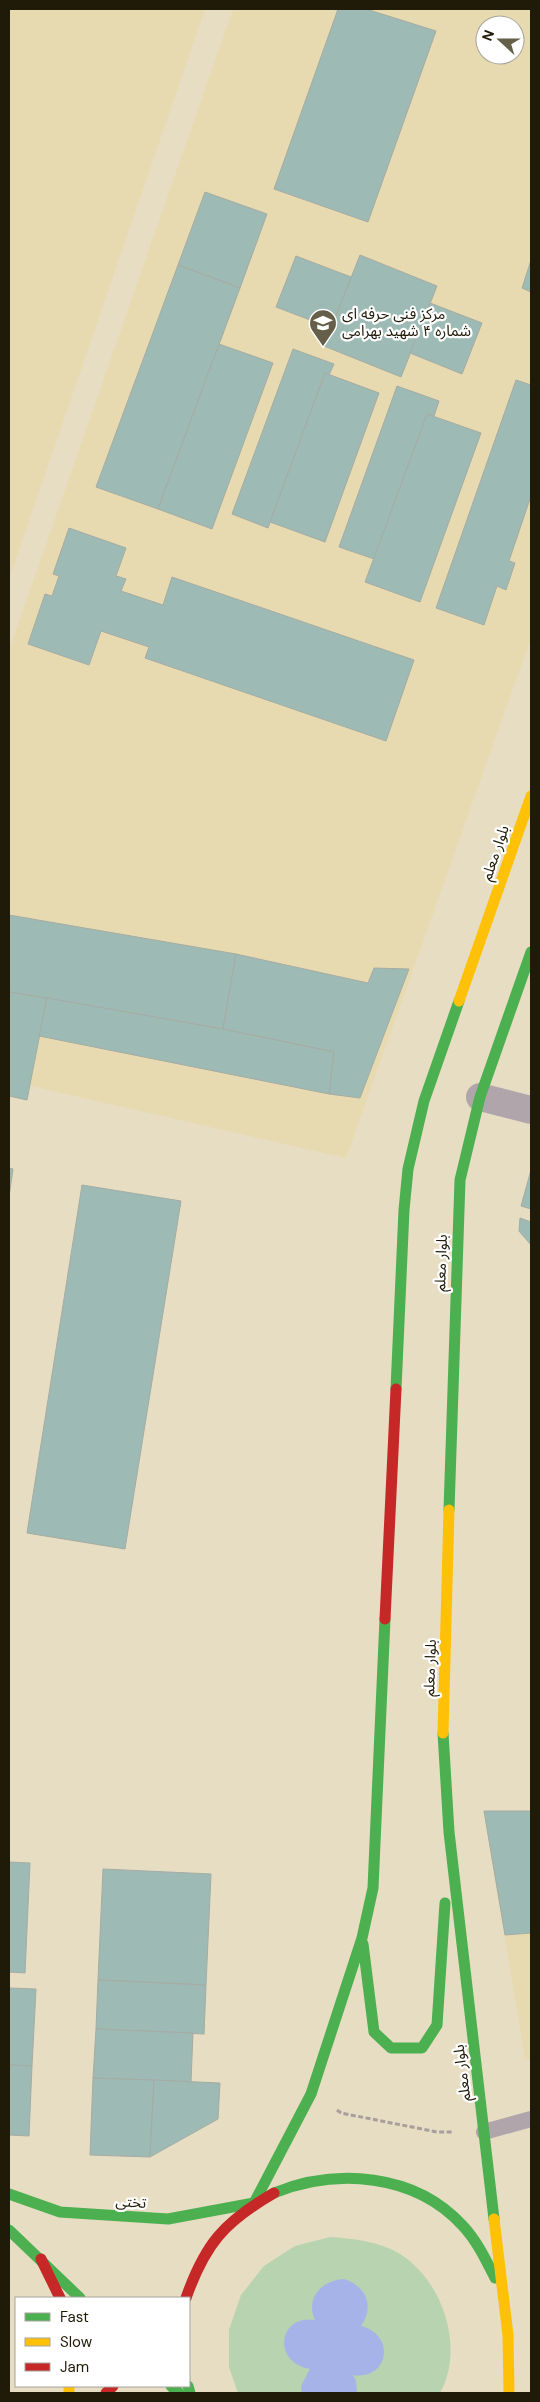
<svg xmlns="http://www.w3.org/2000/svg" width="540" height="2402" viewBox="0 0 540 2402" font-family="'DM Sans','Noto Sans Arabic',sans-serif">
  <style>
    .built { fill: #e8dab0; fill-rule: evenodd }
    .green { fill: #b7d3af }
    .water { fill: #a6b3e9 }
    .building { fill: #9dbab4; stroke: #a5aca3 }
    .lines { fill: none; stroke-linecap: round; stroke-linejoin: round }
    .path { stroke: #a89e9c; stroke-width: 3; stroke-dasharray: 5 2.5; stroke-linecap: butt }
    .lane { stroke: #b0a5aa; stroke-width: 16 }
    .street { stroke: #b0a5aa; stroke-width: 28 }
    .fast { stroke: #4caf50; stroke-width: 11 }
    .slow { stroke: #ffc107; stroke-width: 11 }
    .jam { stroke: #c62828; stroke-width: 11 }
    .labels { text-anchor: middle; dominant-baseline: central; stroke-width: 4.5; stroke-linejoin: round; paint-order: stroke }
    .poi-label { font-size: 15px; fill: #201a08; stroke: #fff; text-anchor: start }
    .street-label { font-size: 15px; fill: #201a08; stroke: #fff }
  </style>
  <rect width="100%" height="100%" fill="#e6ddc3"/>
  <g class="built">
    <polygon points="9,9 205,9 9,579"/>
    <path d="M 233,9 L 531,9 L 531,638 L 346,1158 L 9,1081 L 9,650 ZM 485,25 L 515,25 L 515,55 L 485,55 Z"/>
    <polygon points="531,1811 531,2059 525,2059 484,1812"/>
  </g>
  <path class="green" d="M 330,2237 C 355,2239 378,2241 400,2254 C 443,2281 465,2348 440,2393 L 238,2393 L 229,2367 L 229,2330 L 241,2295 L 264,2266 L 295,2246 Z"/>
  <path class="water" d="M 344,2279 C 366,2286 375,2306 361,2326 C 397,2335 388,2381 353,2375 L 356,2381 L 357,2393 L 302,2393 L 301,2386 L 310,2369 C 271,2362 279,2314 315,2320 C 305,2298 322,2280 344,2279 Z"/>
  <g class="building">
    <polygon points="338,9 366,9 436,31 368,222 274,189"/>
    <polygon points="205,192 267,214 240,288 178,265"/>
    <polygon points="360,255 437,286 401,377 324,346"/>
    <polygon points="296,256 351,277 331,328 276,307"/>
    <polygon points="531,260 531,292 522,288"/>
    <polygon points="178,265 240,288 158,509 96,487"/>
    <polygon points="430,303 482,323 462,374 410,353"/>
    <polygon points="219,344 273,363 212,529 158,509"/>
    <polygon points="293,349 334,364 329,375 325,373 268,528 232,514"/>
    <polygon points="325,373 379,393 325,542 270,522"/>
    <polygon points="516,380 531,385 531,496 509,561 515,563 506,590 497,586 484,625 436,608"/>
    <polygon points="397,386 439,401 434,416 427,414 374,559 339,547"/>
    <polygon points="427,414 481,433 420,602 365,582"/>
    <polygon points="69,528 126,548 116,576 126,579 121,591 163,605 172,577 414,660 386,741 145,658 149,647 101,631 89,665 28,644 45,594 52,596 59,576 53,574"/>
    <polygon points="9,915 236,954 223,1029 9,992"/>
    <polygon points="236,954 368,983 374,968 409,969 360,1098 329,1094 334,1052 223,1029"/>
    <polygon points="9,992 47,998 27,1100 9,1096"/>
    <polygon points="47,998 223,1029 334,1052 329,1094 39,1036"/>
    <polygon points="9,1168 13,1169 9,1197"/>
    <polygon points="531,1170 531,1209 521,1206"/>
    <polygon points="82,1185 181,1201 125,1549 27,1533"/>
    <polygon points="520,1218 531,1222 531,1245 519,1231"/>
    <polygon points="484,1811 531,1811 531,1933 505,1935"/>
    <polygon points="9,1862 30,1863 25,1973 9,1972"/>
    <polygon points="103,1869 211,1874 206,1985 98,1980"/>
    <polygon points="98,1980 206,1985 204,2034 96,2029"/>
    <polygon points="9,1988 36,1989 32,2066 9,2065"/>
    <polygon points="96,2029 193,2033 191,2082 93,2078"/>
    <polygon points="9,2065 32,2066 29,2136 9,2135"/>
    <polygon points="93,2078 154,2080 150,2157 90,2155"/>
    <polygon points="154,2080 220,2083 218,2119 150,2157"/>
  </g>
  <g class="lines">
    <polyline class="path" points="337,2110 341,2113 437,2132 453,2132"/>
    <polyline class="lane" points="484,2132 531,2119"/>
    <polyline class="street" points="480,1097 531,1110"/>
    <g class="fast">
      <polyline points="396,1389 404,1210 408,1169 424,1101 459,1001"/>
      <polyline points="449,1510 460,1180 480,1097 531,952"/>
      <polyline points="443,1733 449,1832 494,2219"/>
      <polyline points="363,1944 374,2032 391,2048 422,2048 437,2025 445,1903"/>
      <path d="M 274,2193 C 336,2168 415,2173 463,2226 C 477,2241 486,2260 495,2278"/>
      <polyline points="9,2194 60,2212 168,2219 254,2203"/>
      <polyline points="254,2203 311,2094 362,1938 373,1888 385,1619"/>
      <polyline points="9,2230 80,2298"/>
      <polyline points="171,2386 179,2393"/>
      <polyline points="188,2386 190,2393"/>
    </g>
    <g class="slow">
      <polyline points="459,1001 531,796"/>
      <polyline points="443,1733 449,1510"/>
      <polyline points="494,2219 508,2335 509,2393"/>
      <polyline points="69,2386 69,2393"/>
    </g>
    <g class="jam">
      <polyline points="385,1619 396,1389"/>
      <polyline points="41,2259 60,2298"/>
      <path d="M 186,2298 C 205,2244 224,2222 274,2193"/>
      <polyline points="106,2393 113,2386"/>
    </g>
  </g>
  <defs>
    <g id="school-pin" transform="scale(1.4375)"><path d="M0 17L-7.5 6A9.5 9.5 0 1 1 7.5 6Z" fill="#655e49" stroke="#fff"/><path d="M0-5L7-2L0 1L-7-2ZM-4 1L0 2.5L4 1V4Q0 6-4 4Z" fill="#fff"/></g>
  </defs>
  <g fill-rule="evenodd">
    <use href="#school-pin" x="323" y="323"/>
  </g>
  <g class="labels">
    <g class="poi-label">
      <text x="342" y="314">مرکز فنی حرفه ای<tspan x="342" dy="17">شماره ۴ شهید بهرامی</tspan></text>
    </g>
    <g class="street-label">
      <text transform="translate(495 853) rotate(-71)">بلوار معلم</text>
      <text transform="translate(441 1263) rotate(-88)">بلوار معلم</text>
      <text transform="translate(430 1668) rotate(-88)">بلوار معلم</text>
      <text transform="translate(462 2073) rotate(-97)">بلوار معلم</text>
      <text transform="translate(131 2202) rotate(4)">تختی</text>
    </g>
  </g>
  <rect width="540" height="2402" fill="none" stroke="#201a08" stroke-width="20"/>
  <rect x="15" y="2297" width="175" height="90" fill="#ffffff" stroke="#a6a39c"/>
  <rect x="25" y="2313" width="25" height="8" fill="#4caf50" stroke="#a6a39c"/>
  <text x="60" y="2322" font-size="15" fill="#201a08">Fast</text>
  <rect x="25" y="2338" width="25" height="8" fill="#ffc107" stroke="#a6a39c"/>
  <text x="60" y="2347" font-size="15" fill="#201a08">Slow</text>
  <rect x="25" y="2363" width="25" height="8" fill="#c62828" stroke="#a6a39c"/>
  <text x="60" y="2372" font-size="15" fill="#201a08">Jam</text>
  <g transform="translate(500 40) rotate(291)"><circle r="24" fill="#ffffff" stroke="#a6a39c"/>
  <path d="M0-4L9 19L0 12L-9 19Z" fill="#655e49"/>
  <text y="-8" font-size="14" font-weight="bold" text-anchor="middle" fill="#201a08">N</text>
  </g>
</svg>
